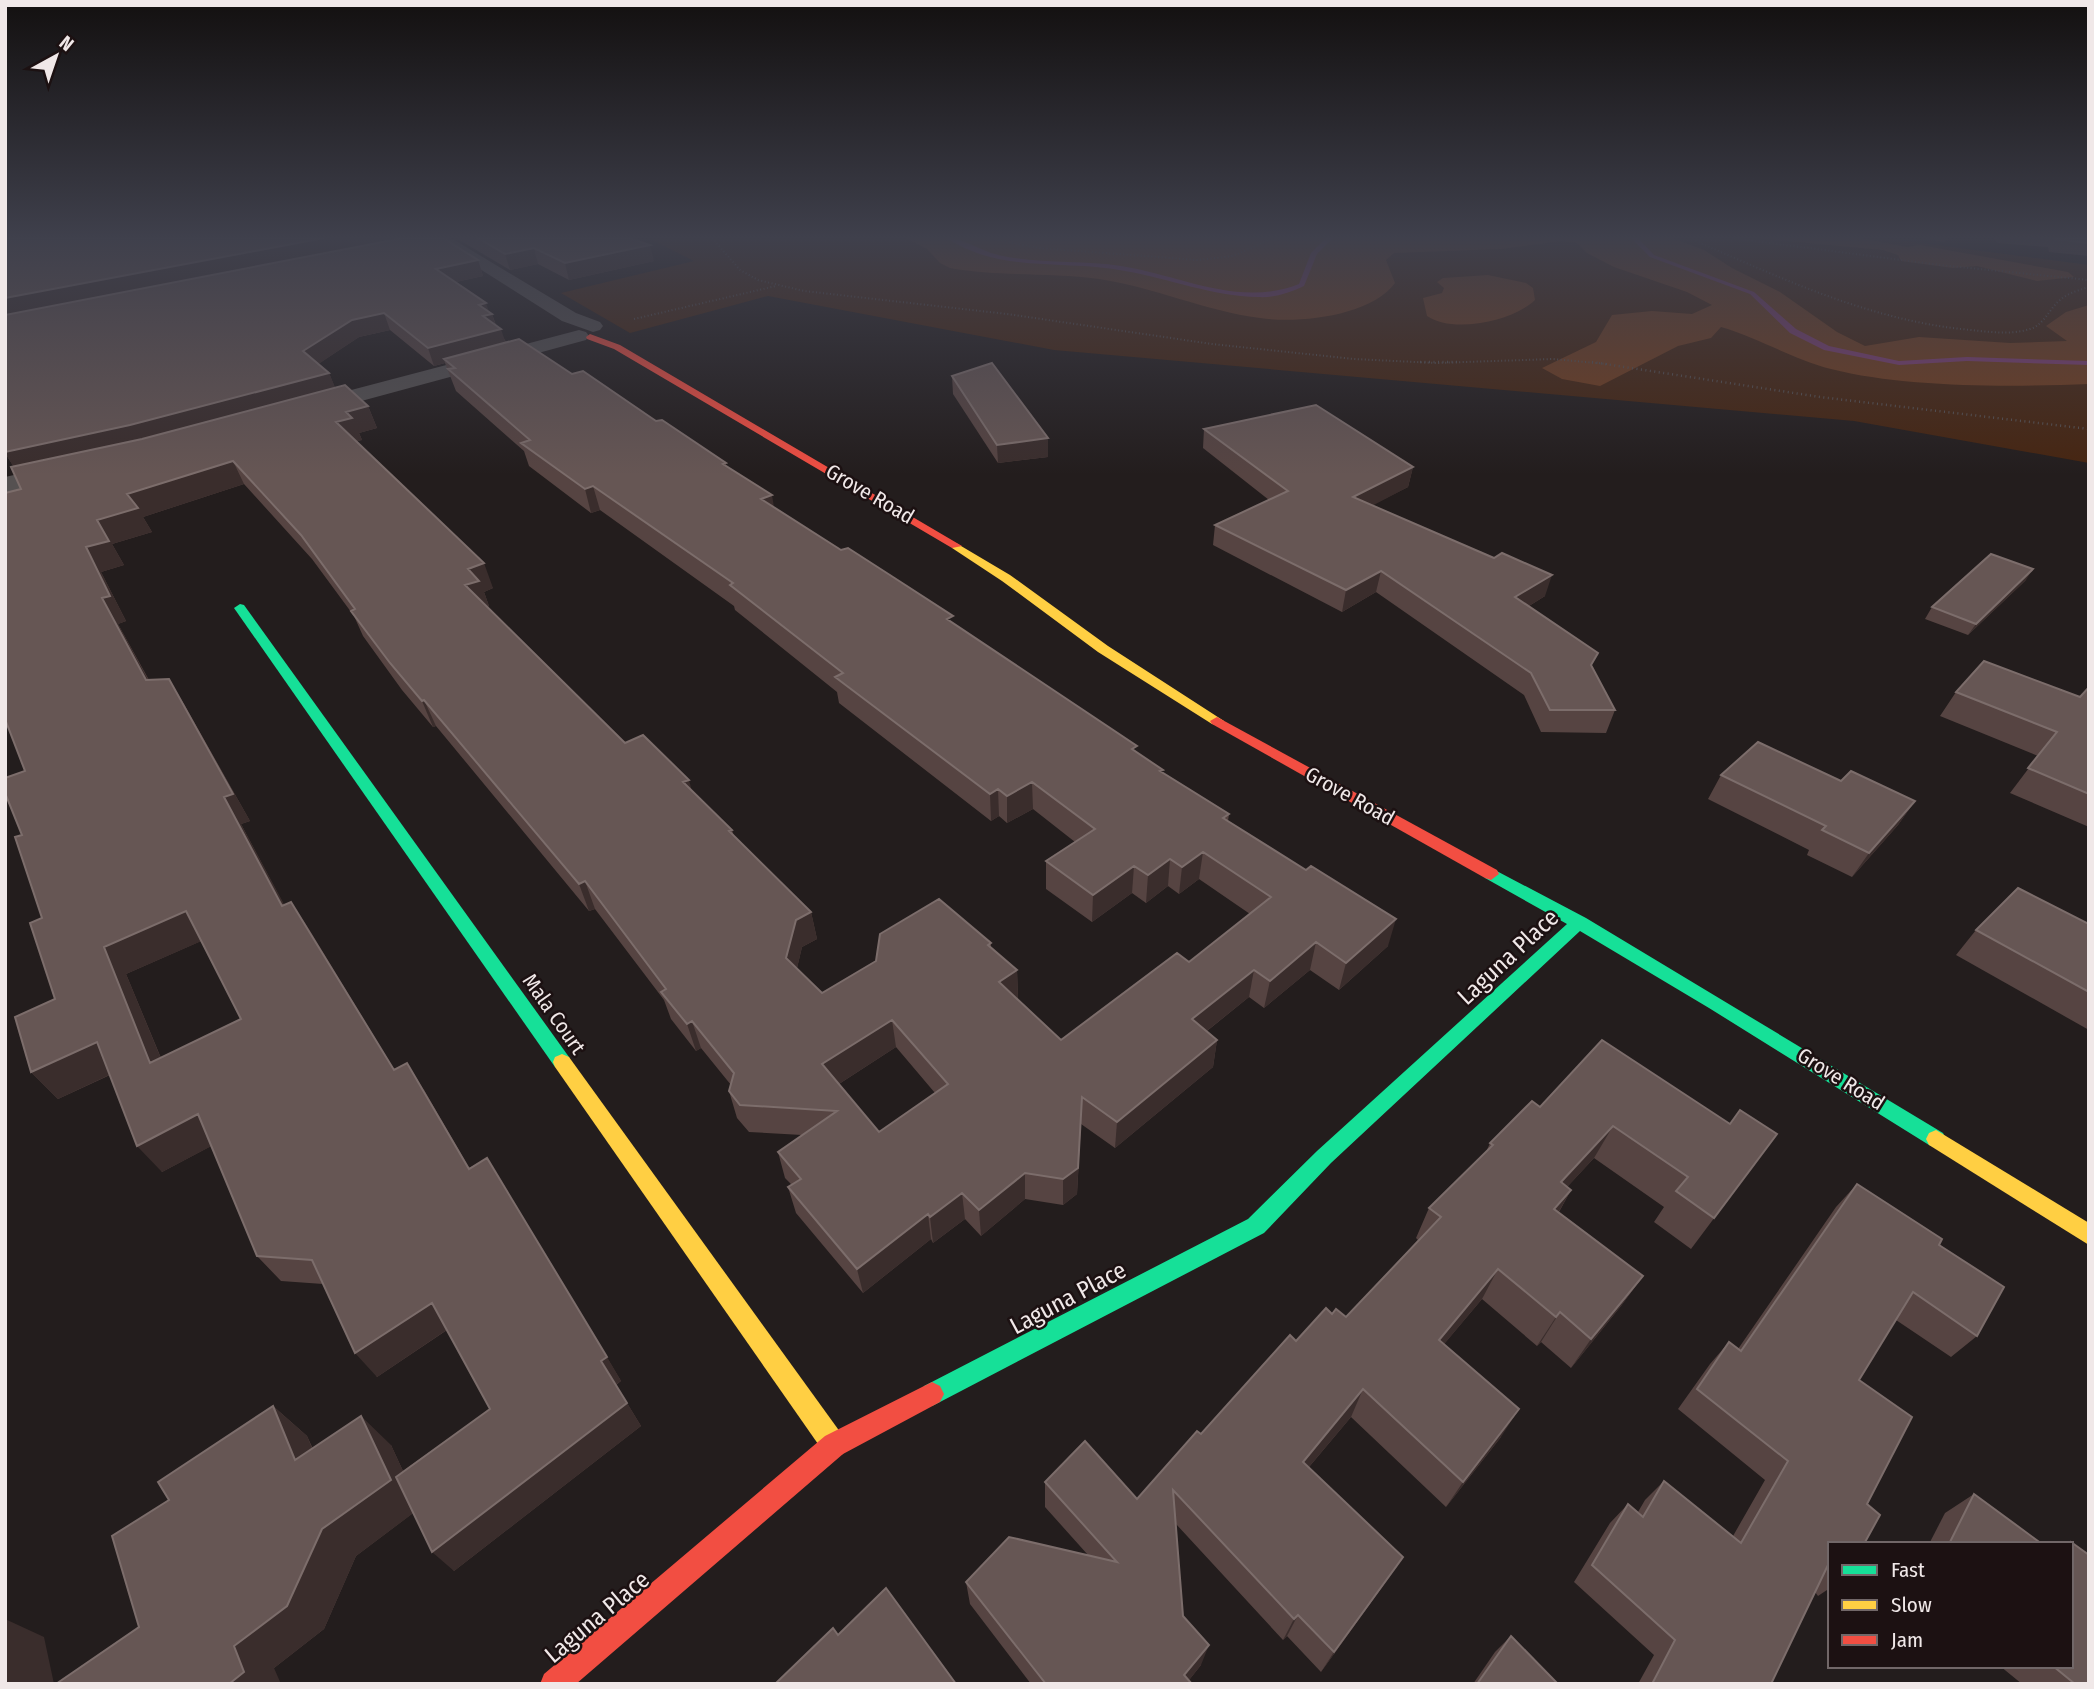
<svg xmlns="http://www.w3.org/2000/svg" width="2094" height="1689" viewBox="0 0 2094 1689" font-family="'Fira Sans Condensed',sans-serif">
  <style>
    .green { fill: #472510 }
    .forest { fill: #753e1d }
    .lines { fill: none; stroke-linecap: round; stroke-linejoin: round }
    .stream { fill: #824076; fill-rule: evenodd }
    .path-far1 { stroke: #595455; stroke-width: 2; stroke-dasharray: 1 2.5; stroke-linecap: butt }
    .path { stroke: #595455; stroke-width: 2.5; stroke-dasharray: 1 3.5; stroke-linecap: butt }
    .street { fill: #555151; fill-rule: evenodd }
    .fast { fill: #16e098; fill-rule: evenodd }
    .slow { fill: #ffcf43; fill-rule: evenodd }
    .jam { fill: #f24e42; fill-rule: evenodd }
    .wall { fill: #564442; fill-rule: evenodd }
    .shaded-wall { fill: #3a2d2c }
    .building { fill: #665654; stroke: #7c6d6b; stroke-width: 2; fill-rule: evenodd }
    .labels { text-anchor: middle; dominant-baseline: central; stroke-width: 5; stroke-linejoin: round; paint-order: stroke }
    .street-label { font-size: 21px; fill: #f0e8e8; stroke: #1c1112 }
    .near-street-label { font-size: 24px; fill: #f0e8e8; stroke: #1c1112 }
  </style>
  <rect width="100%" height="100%" fill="#231d1d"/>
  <polygon class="green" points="648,238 1882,238 2089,265 2089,463 1854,421 1054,350 768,296 630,333 561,293 694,261"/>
  <g class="forest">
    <path d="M 906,238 L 1672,238 L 1704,250 L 1732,268 L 1780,292 L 1837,332 L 1865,346 L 1919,337 L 2010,343 L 2067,341 L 2046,326 L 2066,312 L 2089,305 L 2089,384 C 2012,387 1905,388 1831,369 C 1792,359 1759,338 1721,327 L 1711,338 L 1678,346 L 1600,386 L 1562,379 L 1542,368 L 1596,342 L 1612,315 L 1652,311 L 1692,314 L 1712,305 L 1687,292 L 1614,267 L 1587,253 L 1577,243 L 1561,241 L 1501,249 L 1394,253 L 1386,260 L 1395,283 C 1371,316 1298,324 1260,318 C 1205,311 1154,287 1099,279 C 1050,272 999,277 950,268 L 940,263 L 927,249 Z"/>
    <polygon points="1755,238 1860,238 1907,247 1920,245 2068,272 2074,277 2037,281 1977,266 1953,268 1901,261 1898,255 1883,250"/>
    <path d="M 1488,275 L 1526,283 L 1533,288 L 1535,300 C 1513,321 1453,334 1427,316 L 1423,298 L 1442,293 L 1444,288 L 1437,282 L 1443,278 Z"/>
  </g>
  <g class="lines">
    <g class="stream">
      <path d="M 947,238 C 964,238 984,253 1003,256 C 1042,264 1082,260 1121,266 C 1180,275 1239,308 1299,284 L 1311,253 L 1326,238 L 1333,238 L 1317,254 L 1304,286 C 1289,293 1274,298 1258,297 C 1212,296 1170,279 1125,271 C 1066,259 1000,274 947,238 Z"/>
      <polygon points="1631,238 1638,238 1654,255 1754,292 1796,329 1829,346 1899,361 1967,357 2089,361 2089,365 1967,361 1899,365 1824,350 1790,333 1750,294 1650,257"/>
    </g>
    <g class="path-far1">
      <polyline points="712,238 740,270 758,280 804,291 1007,314 1212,344 1354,359 1436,363 1553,359 1607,364"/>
      <polyline points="988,238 1039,248 1198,260 1233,256 1274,238"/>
      <path d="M 1689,238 C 1781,278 1870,321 1971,330 C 1990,332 2011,335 2030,329 C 2044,325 2049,309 2060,300 C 2068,293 2079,290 2089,287"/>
      <polyline points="1731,238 1940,265 2089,280"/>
      <polyline points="634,319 776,286"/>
    </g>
    <g class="path">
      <polyline points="1420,362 1459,362"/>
      <polyline points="1592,362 1820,397 2089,429"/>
    </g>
    <g class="street">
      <polygon points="431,238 451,238 576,313 600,322 603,326 600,330 593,332 562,321"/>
      <polygon points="579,330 586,332 589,336 586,340 306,416 298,414 294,409 298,404"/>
      <polygon points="68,463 77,466 81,471 77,476 5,493 5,477"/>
    </g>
    <g class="fast">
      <polygon points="240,604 244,605 569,1057 571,1062 569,1067 562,1070 555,1067 234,608"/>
      <polygon points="1491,868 1586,918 1943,1133 1946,1139 1943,1145 1936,1148 1929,1145 1709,1008 1580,931 1331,1163 1264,1233 940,1402 932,1406 924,1402 920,1394 924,1386 1248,1219 1317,1151 1567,924 1485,878 1483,874"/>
    </g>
    <g class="slow">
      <polygon points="956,543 1010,575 1108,646 1224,721 1217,725 1212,724 1098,652 1002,581 952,548 952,544"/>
      <polygon points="562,1054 569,1057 843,1436 846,1445 843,1454 834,1457 825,1454 555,1067 553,1062 555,1057"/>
      <polygon points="1936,1130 2089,1223 2089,1245 1929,1145 1926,1139 1929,1133"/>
    </g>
    <g class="jam">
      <polygon points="590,334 620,345 962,546 952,548 614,349 587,339 586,337"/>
      <polygon points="1217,717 1497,870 1499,874 1491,880 1485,878 1212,724 1210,721"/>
      <polygon points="932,1382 940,1386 944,1394 940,1402 843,1454 576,1684 540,1684 544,1674 825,1436"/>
    </g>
  </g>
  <g class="wall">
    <path d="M 5,238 L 478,260 L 483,276 L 456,282 L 492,314 L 496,325 L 506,342 L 572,374 L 656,421 L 726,463 L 726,466 L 775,508 L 953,623 L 1136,751 L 1163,773 L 1229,814 L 1228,821 L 1388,946 L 1339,990 L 1310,970 L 1264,1008 L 1249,997 L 1207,1031 L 1217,1040 L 1213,1067 L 1115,1148 L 1081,1124 L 1077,1194 L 1063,1205 L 1025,1199 L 981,1236 L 965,1219 L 933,1243 L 931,1239 L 863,1293 L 796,1213 L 788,1187 L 792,1185 L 785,1178 L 778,1152 L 802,1135 L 749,1132 L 737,1118 L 729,1091 L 731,1085 L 701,1048 L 696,1051 L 671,1019 L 664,1000 L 595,909 L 589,911 L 436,726 L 433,727 L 402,690 L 363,636 L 354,616 L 312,559 L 244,484 L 143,517 L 152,532 L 112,544 L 124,565 L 101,572 L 126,621 L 118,624 L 149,680 L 169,679 L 185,706 L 250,821 L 241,824 L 284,905 L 291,902 L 394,1070 L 424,1090 L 469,1168 L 487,1158 L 621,1381 L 616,1385 L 641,1426 L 454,1571 L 413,1513 L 356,1556 L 324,1629 L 274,1668 L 139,1627 L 169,1500 L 273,1406 L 307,1436 L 313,1449 L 391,1445 L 403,1471 L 490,1409 L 447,1330 L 377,1377 L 323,1284 L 281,1281 L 257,1256 L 211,1146 L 162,1172 L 110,1075 L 58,1099 L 31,1072 L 55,999 L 42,918 L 22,835 L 25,771 L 21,489 L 14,467 L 5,453 ZM 390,330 L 434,366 L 445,363 L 456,391 L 524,451 L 529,466 L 591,513 L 600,510 L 734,606 L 735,610 L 837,692 L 839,703 L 991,821 L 999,816 L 1007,823 L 1033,809 L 1075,842 L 1046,861 L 1046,889 L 1092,922 L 1132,893 L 1146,903 L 1168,886 L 1179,894 L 1199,879 L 1250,914 L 1189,962 L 1061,1040 L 1017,999 L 1018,998 L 1017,970 L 991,948 L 991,943 L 822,993 L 797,968 L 802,947 L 817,939 L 811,912 L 734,836 L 732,830 L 692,791 L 625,743 L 487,607 L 489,606 L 484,592 L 493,588 L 357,441 L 362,440 L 359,433 L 377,428 L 368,406 L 335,388 L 329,373 L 318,364 L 359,337 ZM 201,941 L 241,1019 L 161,1058 L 126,974 ZM 896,1047 L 935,1093 L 879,1132 L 839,1084 Z"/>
    <polygon points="456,238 629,238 654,261 569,280 538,264 510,270"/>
    <polygon points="1923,238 1946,238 1944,242"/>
    <polygon points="1994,238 2089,238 2089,256 2049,252 2048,247 1998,243"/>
    <polygon points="952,376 1048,457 998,463 953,394"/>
    <polygon points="1204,429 1413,467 1408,487 1372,505 1545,596 1529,606 1592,668 1615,710 1606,733 1541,732 1524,695 1376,592 1342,612 1213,545 1215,525 1269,500 1203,448"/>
    <polygon points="2026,580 1968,635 1925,619 1932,607"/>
    <polygon points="2089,687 2089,827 2010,793 2038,756 1940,716 1956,692 2080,697"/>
    <polygon points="1721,775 1841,781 1915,801 1898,825 1852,877 1807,855 1809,850 1708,799"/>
    <polygon points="2089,924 2089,1030 1956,955 1976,930"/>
    <polygon points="1540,1107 1730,1124 1777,1134 1691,1249 1654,1222 1664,1207 1594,1158 1567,1187 1571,1190 1559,1212 1643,1276 1621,1306 1571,1368 1541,1342 1537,1346 1482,1299 1444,1344 1501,1437 1446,1507 1351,1417 1309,1467 1387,1580 1321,1672 1287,1636 1283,1640 1176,1524 1183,1616 1201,1665 1189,1680 1192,1684 1031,1684 970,1604 966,1582 1088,1555 1045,1507 1045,1482 1137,1499 1296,1341 1332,1314 1346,1317 1418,1240 1416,1238 1429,1208 1486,1152 1490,1143"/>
    <polygon points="1857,1184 1939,1245 1977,1336 1951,1357 1896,1320 1859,1380 1830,1544 1830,1588 1818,1596 1815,1592 1771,1684 1638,1684 1654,1655 1574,1582 1610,1523 1628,1504 1638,1512 1645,1500 1664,1481 1733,1536 1765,1480 1678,1409 1710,1364 1729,1342 1738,1349 1836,1207"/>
    <polygon points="1974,1494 2042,1544 1929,1544 1945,1513"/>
    <polygon points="2071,1542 2089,1684 2022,1684 2000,1666 2071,1666 2071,1544 2067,1544"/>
    <polygon points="1511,1636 1558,1684 1473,1684 1495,1652"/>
  </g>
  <g class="shaded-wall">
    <polygon points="324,238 410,238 5,317 5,298"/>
    <polygon points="650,245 654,261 569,280 565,263"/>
    <polygon points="534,248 538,264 510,270 505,254"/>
    <polygon points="478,260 483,276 442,285 436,269"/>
    <polygon points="486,303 490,315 492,314 497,330 501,329 507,347 444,359 445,363 434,366 428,348 479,305"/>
    <polygon points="384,313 390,330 359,337 311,369 303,351 352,320"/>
    <polygon points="329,373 337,392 17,472 5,453 5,452"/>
    <polygon points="368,406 377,428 359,433 362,440 346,444 336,422 346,412"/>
    <polygon points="1048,438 1048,457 998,463 997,445"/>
    <polygon points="233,461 244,484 143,517 152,532 112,544 124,565 101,572 126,621 118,624 163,707 146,680 102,598 86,547 97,520 127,494"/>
    <polygon points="1413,467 1408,487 1349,518 1353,497"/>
    <polygon points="593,486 600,510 591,513 585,489"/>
    <polygon points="772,495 776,519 761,499"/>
    <polygon points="484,563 493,588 484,592 489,606 475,611 465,585 468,569"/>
    <polygon points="2033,569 2026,580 1968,635 1976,624"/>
    <polygon points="1381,571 1376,592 1342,612 1346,590"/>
    <polygon points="1552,575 1545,596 1508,619 1515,597"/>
    <polygon points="169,679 185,706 250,821 241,824 300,934 282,906 224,797"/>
    <polygon points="424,700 436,726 433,727 422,701"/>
    <polygon points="689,780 696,807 683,782"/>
    <polygon points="1032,782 1033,809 1007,823 1007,796"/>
    <polygon points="998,789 999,816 991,821 990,794"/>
    <polygon points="1915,801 1898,825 1852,877 1869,853"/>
    <polygon points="1203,852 1199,879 1179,894 1182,867"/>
    <polygon points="1170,859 1168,886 1146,903 1148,875"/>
    <polygon points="1134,866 1132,893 1092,922 1093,895"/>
    <polygon points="585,881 595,909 589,911 579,884"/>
    <polygon points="291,902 309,929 411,1097 394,1070"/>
    <polygon points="186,911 206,939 126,974 174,1090 150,1063 104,947"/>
    <polygon points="811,912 817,939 802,947 793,985 786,958 796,920"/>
    <polygon points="1396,919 1388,946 1339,990 1346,963"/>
    <polygon points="1316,942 1310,970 1264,1008 1270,981"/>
    <polygon points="1017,970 1018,998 1000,1010 999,982"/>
    <polygon points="1254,970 1249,997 1188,1046 1192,1019"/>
    <polygon points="892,1020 896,1047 828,1091 822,1064"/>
    <polygon points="692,1021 701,1048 696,1051 687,1024"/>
    <polygon points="1217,1040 1213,1067 1115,1148 1117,1122"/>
    <polygon points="97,1042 122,1069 58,1099 31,1072"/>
    <polygon points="407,1063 424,1090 485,1195 469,1169"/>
    <polygon points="1082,1097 1077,1194 1063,1205 1063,1179"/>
    <polygon points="198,1114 221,1141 162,1172 137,1146"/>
    <polygon points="1613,1126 1594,1158 1543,1213 1561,1182"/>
    <polygon points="1025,1173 1025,1199 981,1236 979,1210"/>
    <polygon points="1571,1190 1553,1222 1554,1209"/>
    <polygon points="962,1193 965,1219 933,1243 930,1217"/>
    <polygon points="928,1214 931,1239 863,1293 857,1269"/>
    <polygon points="1498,1269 1482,1299 1424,1368 1439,1340"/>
    <polygon points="1643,1276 1621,1306 1571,1368 1591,1339"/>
    <polygon points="432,1303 451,1327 377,1377 355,1353"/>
    <polygon points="1560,1312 1541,1342 1537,1346 1556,1317"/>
    <polygon points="607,1357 621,1381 615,1385 601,1361"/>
    <polygon points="1363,1389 1351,1417 1292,1487 1303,1462"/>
    <polygon points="627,1403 641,1426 454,1571 432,1552"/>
    <polygon points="273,1406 307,1436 329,1489 295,1460"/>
    <polygon points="1519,1409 1501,1437 1446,1507 1463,1482"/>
    <polygon points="361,1416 391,1445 420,1508 356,1556 324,1629 274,1668 281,1684 229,1684 234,1646"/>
    <polygon points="1403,1557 1387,1580 1321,1672 1334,1652"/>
    <polygon points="1298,1615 1287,1636 1283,1640 1294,1619"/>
    <polygon points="5,1619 44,1637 54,1684 6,1684"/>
    <polygon points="1209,1645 1201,1665 1186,1684 1184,1675"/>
  </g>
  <g class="building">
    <polygon points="5,238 324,238 5,298"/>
    <polygon points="403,238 443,238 478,260 436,269 486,303 479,305 492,314 483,316 501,329 428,348 384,313 352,320 303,351 329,373 130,425 5,452 5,315"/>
    <polygon points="478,238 629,238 650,245 565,263 534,248 505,254"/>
    <polygon points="2055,238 2089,238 2089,243 2056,239"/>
    <path d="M 519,339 L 572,374 L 583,371 L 656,421 L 662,420 L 726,463 L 723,464 L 772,495 L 761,499 L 841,550 L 848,548 L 893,577 L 953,616 L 947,619 L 1137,746 L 1132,749 L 1163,770 L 1160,771 L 1229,814 L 1223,818 L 1306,870 L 1311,866 L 1396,919 L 1346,963 L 1316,942 L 1270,981 L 1254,970 L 1192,1019 L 1217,1040 L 1117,1122 L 1082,1097 L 1078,1168 L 1063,1179 L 1025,1173 L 979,1210 L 962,1193 L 930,1217 L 928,1214 L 857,1269 L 788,1187 L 801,1179 L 778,1152 L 837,1111 L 740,1105 L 729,1091 L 734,1073 L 692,1021 L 687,1024 L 661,992 L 666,989 L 585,881 L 579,884 L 424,700 L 422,701 L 390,663 L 351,611 L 355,609 L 301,535 L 233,461 L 127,494 L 138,508 L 97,520 L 109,541 L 86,547 L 110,596 L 102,598 L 146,680 L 169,679 L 233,794 L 224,797 L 282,906 L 291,902 L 394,1070 L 407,1063 L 469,1169 L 487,1158 L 607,1357 L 601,1361 L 627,1403 L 432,1552 L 396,1477 L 490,1409 L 432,1303 L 355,1353 L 312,1260 L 257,1256 L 198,1114 L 137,1146 L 97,1042 L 31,1072 L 15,1017 L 55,999 L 30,923 L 42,918 L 15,837 L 22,835 L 5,793 L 5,778 L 25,771 L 5,719 L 5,493 L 21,489 L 11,467 L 142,439 L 345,385 L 368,406 L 346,412 L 352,418 L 336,422 L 484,563 L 468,569 L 479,581 L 465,585 L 625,743 L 643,735 L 689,780 L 683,782 L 732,830 L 729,831 L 811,912 L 796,920 L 786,958 L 822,993 L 876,961 L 880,934 L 939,899 L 991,943 L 988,945 L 1017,970 L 999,982 L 1061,1040 L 1177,953 L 1189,962 L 1271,897 L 1203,852 L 1182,867 L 1170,859 L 1148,875 L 1134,866 L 1093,895 L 1046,861 L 1095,829 L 1032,782 L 1007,796 L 998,789 L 990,794 L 835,677 L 843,673 L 730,585 L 733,583 L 593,486 L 585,489 L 521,443 L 530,440 L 448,369 L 455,368 L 444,359 ZM 186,911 L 241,1019 L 150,1063 L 104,947 ZM 892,1020 L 948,1084 L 879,1132 L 822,1064 Z"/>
    <polygon points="992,363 1048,438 997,445 952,376"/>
    <polygon points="1316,405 1413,467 1353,497 1494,558 1502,553 1552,575 1515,597 1598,653 1591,665 1615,710 1550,710 1531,673 1381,571 1346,590 1215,525 1288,491 1204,429"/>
    <polygon points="1991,554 2033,569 1976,624 1932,607"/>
    <polygon points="1984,661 2080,697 2089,687 2089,794 2028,768 2057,732 1956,692"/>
    <polygon points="1758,742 1841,781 1851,771 1915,801 1869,853 1822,830 1826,826 1721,775"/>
    <polygon points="2018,888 2089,924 2089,992 1976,930"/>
    <polygon points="1602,1040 1730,1124 1740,1110 1777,1134 1714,1218 1676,1191 1688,1177 1613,1126 1561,1182 1571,1190 1554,1209 1643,1276 1591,1339 1560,1312 1556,1317 1498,1269 1439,1340 1519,1409 1463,1482 1363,1389 1303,1462 1403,1557 1334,1652 1298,1615 1294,1619 1173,1490 1183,1616 1209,1645 1184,1675 1192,1684 1046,1684 966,1582 1009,1537 1117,1562 1045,1482 1085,1441 1137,1499 1197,1431 1201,1434 1290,1335 1296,1341 1326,1308 1332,1314 1336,1309 1346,1317 1441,1217 1429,1208 1493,1145 1490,1143 1532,1101 1540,1107"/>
    <polygon points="1857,1184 1942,1239 1939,1245 2004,1287 1977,1336 1913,1292 1859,1380 1912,1417 1867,1504 1880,1515 1864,1544 1830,1544 1830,1567 1828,1565 1771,1684 1652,1684 1675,1640 1592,1565 1628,1504 1643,1517 1664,1481 1741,1543 1788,1461 1697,1389 1729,1342 1741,1351"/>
    <polygon points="273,1406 295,1460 361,1416 391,1480 322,1529 287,1606 234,1646 244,1672 229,1684 56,1684 139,1627 112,1536 169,1500 158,1482"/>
    <polygon points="1974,1494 2042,1544 1949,1544"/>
    <polygon points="2071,1542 2089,1555 2089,1684 2075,1684 2053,1666 2071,1666 2071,1544 2070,1544"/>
    <polygon points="886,1588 956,1684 775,1684 833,1628 838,1635"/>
    <polygon points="1511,1636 1558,1684 1477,1684"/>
  </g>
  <linearGradient id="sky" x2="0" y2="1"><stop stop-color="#131010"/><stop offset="0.5" stop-color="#3f404c"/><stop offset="1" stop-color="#3f404c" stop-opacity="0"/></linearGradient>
  <rect width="2094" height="475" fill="url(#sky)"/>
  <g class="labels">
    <g class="street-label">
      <text transform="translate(870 494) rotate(30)">Grove Road</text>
      <text transform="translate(1350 796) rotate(29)">Grove Road</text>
      <text transform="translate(554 1014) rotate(55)">Mala Court</text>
      <text transform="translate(1841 1079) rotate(32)">Grove Road</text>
    </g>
    <g class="near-street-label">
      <text transform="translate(1508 957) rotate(-43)">Laguna Place</text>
      <text transform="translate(1068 1298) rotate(-28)">Laguna Place</text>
      <text transform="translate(597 1617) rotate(-40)">Laguna Place</text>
    </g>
  </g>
  <rect width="2094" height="1689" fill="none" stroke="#f0e8e8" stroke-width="14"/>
  <rect x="1828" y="1542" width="245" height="126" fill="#1c1112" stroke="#716768" stroke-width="2"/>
  <rect x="1842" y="1565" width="35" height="10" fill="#16e098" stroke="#716768" stroke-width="2"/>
  <text x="1891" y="1577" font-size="21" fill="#f0e8e8">Fast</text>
  <rect x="1842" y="1600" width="35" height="10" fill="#ffcf43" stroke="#716768" stroke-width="2"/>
  <text x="1891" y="1612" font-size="21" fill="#f0e8e8">Slow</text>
  <rect x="1842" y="1635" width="35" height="10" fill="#f24e42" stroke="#716768" stroke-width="2"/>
  <text x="1891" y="1647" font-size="21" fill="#f0e8e8">Jam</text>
  <g transform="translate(56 56) rotate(40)" stroke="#1c1112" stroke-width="5" paint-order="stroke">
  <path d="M0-5L12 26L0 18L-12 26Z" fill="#f0e8e8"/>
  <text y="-10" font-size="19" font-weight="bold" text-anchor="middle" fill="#f0e8e8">N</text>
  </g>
</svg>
